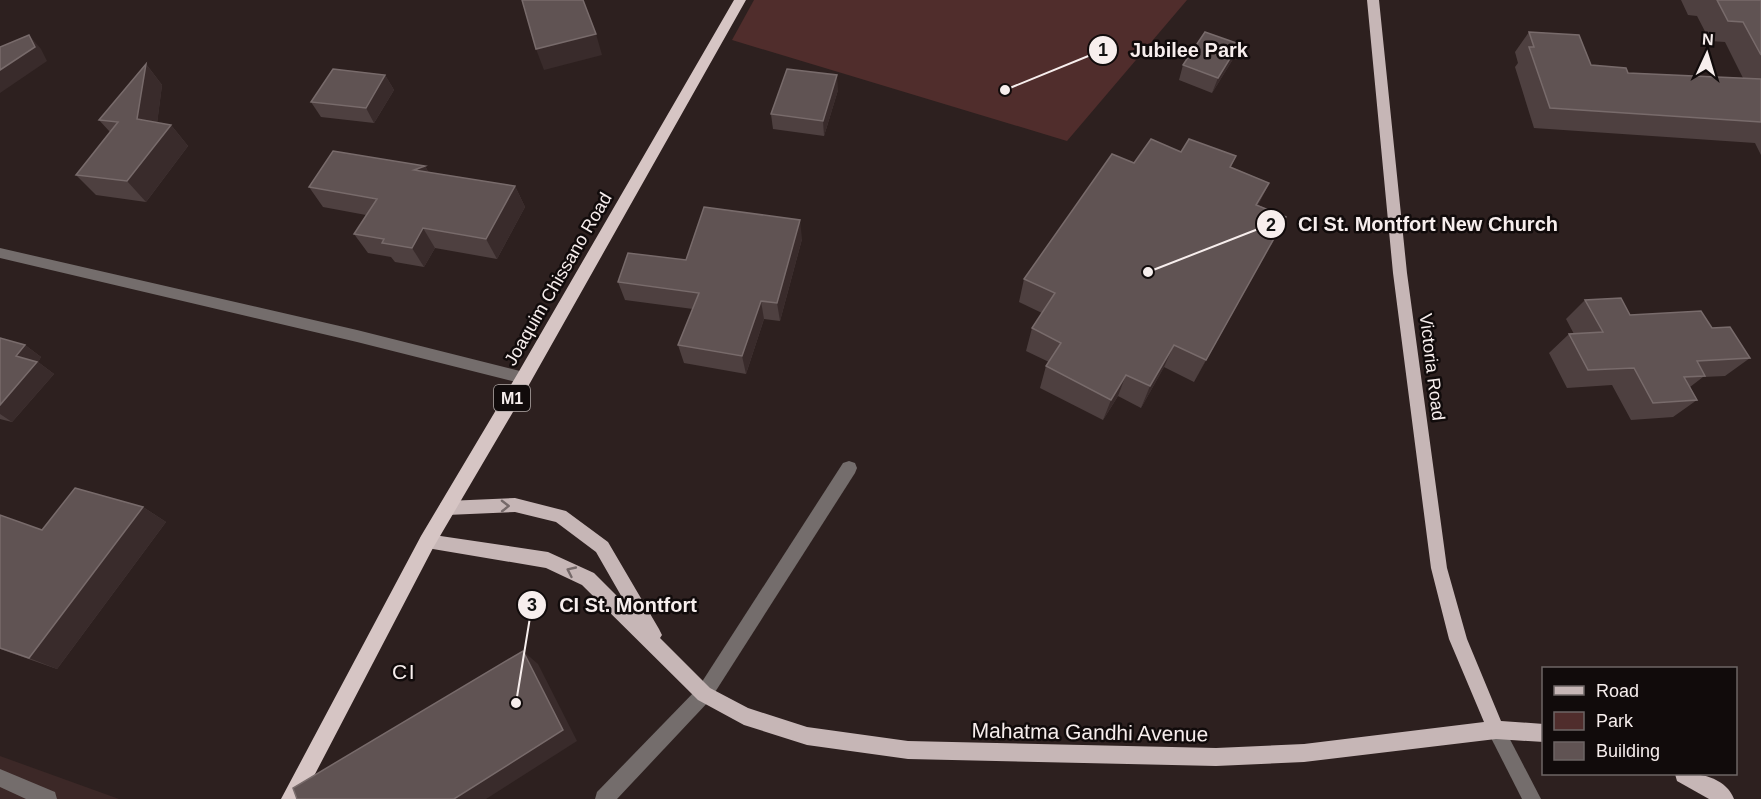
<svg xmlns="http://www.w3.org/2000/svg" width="1761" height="799" viewBox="0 0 1761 799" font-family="Arial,sans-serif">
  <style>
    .built { fill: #3c2827 }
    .green { fill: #502d2c }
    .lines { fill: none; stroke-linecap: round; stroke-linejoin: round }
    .service { fill: #746d6c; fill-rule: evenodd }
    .minor { fill: #746d6c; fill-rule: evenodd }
    .primary { fill: #c6b6b6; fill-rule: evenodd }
    .trunk { fill: #d6c5c4; fill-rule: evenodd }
    .wall { fill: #4e4040 }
    .shaded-wall { fill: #392b2b }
    .building { fill: #605353; stroke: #786b6b; stroke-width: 1.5 }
    .oneway { stroke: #756969 }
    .labels { text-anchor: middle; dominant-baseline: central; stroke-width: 5; stroke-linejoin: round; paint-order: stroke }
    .shield { fill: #110b0b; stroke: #b2aaa9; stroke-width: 1.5 }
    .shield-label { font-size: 16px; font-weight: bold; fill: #f7eeed }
    .street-label { font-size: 18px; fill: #f7eeed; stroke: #110b0b }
    .quarter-label { font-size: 21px; letter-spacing: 1.5px; fill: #f7eeed; stroke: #110b0b }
    .near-street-label { font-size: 21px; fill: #f7eeed; stroke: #110b0b }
    .leader { fill: none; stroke: #f7eeed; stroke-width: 2 }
    .callout-dot { fill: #f7eeed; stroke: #110b0b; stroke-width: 2 }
    .mark-label { font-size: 18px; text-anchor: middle; font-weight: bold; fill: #111 }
    .callout-label { font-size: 20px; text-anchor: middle; font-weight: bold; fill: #f7eeed; stroke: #110b0b; stroke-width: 5; stroke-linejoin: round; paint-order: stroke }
  </style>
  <rect width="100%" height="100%" fill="#2d201f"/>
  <polygon class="built" points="0,756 119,799 0,799"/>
  <polygon class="green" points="754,0 1187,0 1067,141 732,40"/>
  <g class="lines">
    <polygon class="service" points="849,461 855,463 857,468 855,473 710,700 704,703 698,700 695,694 698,688 843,463"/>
    <g class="minor">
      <polygon points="0,248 357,330 524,372 529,374 531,378 529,382 524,384 357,342 0,258"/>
      <polygon points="704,685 710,688 713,694 710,700 617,799 595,799 597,792 698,688"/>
      <polygon points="1496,721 1502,724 1541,799 1522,799 1487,730 1490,724"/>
      <polygon points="0,769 55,792 57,799 26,799 0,787"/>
    </g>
    <g class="primary">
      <polygon points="1367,0 1379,0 1407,273 1447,568 1467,639 1501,721 1544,724 1544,742 1496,739 1304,762 1216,766 908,759 807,745 744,725 698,700 582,585 546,568 421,547 419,542 421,537 427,534 548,552 594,573 627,606 596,552 556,522 515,512 447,515 441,513 439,508 441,503 447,501 515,498 566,511 608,542 659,629 662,635 660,638 710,688 748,708 807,727 908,741 1216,748 1304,744 1484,722 1449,639 1431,568 1393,273"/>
      <path d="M 1675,774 C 1696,772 1725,776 1734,799 L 1709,799 L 1677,781 Z"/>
    </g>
    <polygon class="trunk" points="734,0 746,0 530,383 433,548 302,799 281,799 421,536 518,373"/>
  </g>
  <g class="wall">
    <polygon points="1681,0 1761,0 1761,155 1755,143 1534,128 1515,67 1518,63 1515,52 1529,32 1591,65 1628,73 1743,78 1725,42 1710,41 1697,16 1688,15"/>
    <polygon points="1233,59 1212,93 1179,80 1183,65"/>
    <polygon points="146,64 162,85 157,123 171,125 188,146 146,202 96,195 76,175 110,132 99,120"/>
    <polygon points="385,75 394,90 374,123 321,117 311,102"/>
    <polygon points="838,90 824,136 773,129 771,114"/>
    <polygon points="1181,152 1236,156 1231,167 1269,183 1258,205 1286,217 1194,382 1164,367 1141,408 1118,396 1103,420 1040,388 1046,366 1049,362 1026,351 1032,328 1042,313 1019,302 1024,279 1134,163"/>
    <polygon points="425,166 429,173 515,186 525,207 497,259 435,248 424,267 395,262 391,257 368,253 354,234 366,215 323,207 309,187"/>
    <polygon points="802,239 780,321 764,319 746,374 684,363 678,345 693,309 625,300 618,282 686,260"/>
    <polygon points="1585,300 1630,315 1712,328 1750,358 1725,376 1703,377 1690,387 1697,400 1673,417 1631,420 1612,385 1567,388 1549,353 1569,334 1574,334 1566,319"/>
    <polygon points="0,338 25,345 41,357 38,362 54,374 12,422 0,419"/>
    <polygon points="143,507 166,522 57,669 0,649 0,515 42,530"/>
  </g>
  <g class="shaded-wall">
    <polygon points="596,34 602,55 544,70 536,49"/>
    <polygon points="29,35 41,49 47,61 0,93 0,70"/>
    <polygon points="1239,44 1233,59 1212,93 1218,78"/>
    <polygon points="146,64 162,85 155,140 137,119"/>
    <polygon points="385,75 394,90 374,123 366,108"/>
    <polygon points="837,75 838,90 824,136 823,121"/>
    <polygon points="171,125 188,146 146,202 127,181"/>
    <polygon points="425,166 437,187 414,170"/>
    <polygon points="1269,183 1257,208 1256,205"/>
    <polygon points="515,186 525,207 497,259 486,239"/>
    <polygon points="1286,217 1273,242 1194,382 1206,360"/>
    <polygon points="800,220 802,239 780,321 777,303"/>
    <polygon points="423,228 435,248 424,267 412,248"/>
    <polygon points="761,301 764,319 746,374 742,356"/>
    <polygon points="25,345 41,357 38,362 54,374 12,422 0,414 0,405 16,356"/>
    <polygon points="1174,345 1164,367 1141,408 1150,386"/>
    <polygon points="1126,375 1118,396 1103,420 1111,400"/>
    <polygon points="143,507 166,522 57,669 29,658"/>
    <polygon points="523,651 538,664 577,741 486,799 454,799"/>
  </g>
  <g class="building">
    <polygon points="522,0 583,0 596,34 536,49"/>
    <polygon points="1717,0 1761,0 1761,55 1743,22 1728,21"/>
    <polygon points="1205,32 1239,44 1218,78 1183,65"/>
    <polygon points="1529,32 1579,35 1591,65 1626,68 1628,73 1761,79 1761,122 1550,108 1529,47 1534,47"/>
    <polygon points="29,35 35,47 0,70 0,47"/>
    <polygon points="146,64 137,119 171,125 127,181 76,175 118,122 99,120"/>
    <polygon points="333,69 385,75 366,108 311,102"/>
    <polygon points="787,69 837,75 823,121 771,114"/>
    <polygon points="1151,139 1181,152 1189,139 1236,156 1230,167 1269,183 1256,205 1286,217 1206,360 1174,345 1150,386 1126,375 1111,400 1046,366 1061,343 1032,328 1055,293 1024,279 1112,154 1134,163"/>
    <polygon points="333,151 425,166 414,170 515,186 486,239 423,228 412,248 382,243 384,239 354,234 377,199 309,187"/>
    <polygon points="704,207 800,220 777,303 761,301 742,356 678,345 699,293 618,282 628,253 686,260"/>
    <polygon points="1621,298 1630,315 1701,311 1712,328 1730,327 1750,358 1697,361 1705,376 1684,377 1697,400 1653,403 1634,368 1588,370 1569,334 1603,332 1585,300"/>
    <polygon points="0,338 25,345 16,356 37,362 0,405"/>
    <polygon points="75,488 143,507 29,658 0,648 0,515 42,530"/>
    <polygon points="523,651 563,730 454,799 297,799 293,788"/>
  </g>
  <defs><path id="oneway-chevron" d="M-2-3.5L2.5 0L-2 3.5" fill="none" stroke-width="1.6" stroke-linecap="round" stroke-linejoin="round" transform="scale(1.5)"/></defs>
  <g class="oneway">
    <use href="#oneway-chevron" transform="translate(505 506) rotate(-1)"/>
    <use href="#oneway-chevron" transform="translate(571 571) rotate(-155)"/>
  </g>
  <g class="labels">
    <rect class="shield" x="494" y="385" width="36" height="26" rx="4.5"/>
    <g class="shield-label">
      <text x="512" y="398">M1</text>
    </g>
    <g class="street-label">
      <text transform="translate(558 279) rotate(-60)">Joaquim Chissano Road</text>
      <text transform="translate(1432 367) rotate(83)">Victoria Road</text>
    </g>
    <g class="quarter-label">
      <text x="404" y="671">CI</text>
    </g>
    <g class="near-street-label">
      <text transform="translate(1090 732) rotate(1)">Mahatma Gandhi Avenue</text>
    </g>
  </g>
  <path class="leader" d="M1005 90L1103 50M1148 272L1271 224M516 703L532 605"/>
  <g class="callout-dot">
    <circle cx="1005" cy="90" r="6"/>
    <circle cx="1148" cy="272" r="6"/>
    <circle cx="516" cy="703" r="6"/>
    <circle cx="1103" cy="50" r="15"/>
    <circle cx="1271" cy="224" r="15"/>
    <circle cx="532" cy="605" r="15"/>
  </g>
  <g class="mark-label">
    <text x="1103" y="56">1</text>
    <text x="1271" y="231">2</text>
    <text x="532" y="611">3</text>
  </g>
  <g class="callout-label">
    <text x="1189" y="57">Jubilee Park</text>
    <text x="1428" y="231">CI St. Montfort New Church</text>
    <text x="628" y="612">CI St. Montfort</text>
  </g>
  <rect x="1542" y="667" width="195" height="108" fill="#110b0b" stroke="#6d6665" stroke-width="1.5"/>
  <rect x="1554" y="686" width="30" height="9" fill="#c6b6b6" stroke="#6d6665" stroke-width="1.5"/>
  <text x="1596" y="697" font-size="18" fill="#f7eeed">Road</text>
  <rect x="1554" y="712" width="30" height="18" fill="#502d2c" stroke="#6d6665" stroke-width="1.5"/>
  <text x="1596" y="727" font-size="18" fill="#f7eeed">Park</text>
  <rect x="1554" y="742" width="30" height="18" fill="#605353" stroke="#6d6665" stroke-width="1.5"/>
  <text x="1596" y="757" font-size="18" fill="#f7eeed">Building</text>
  <g transform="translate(1707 54) rotate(4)" stroke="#110b0b" stroke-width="4.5" paint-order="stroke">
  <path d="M0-4.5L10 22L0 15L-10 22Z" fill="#f7eeed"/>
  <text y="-9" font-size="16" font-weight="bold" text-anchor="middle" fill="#f7eeed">N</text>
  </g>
</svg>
